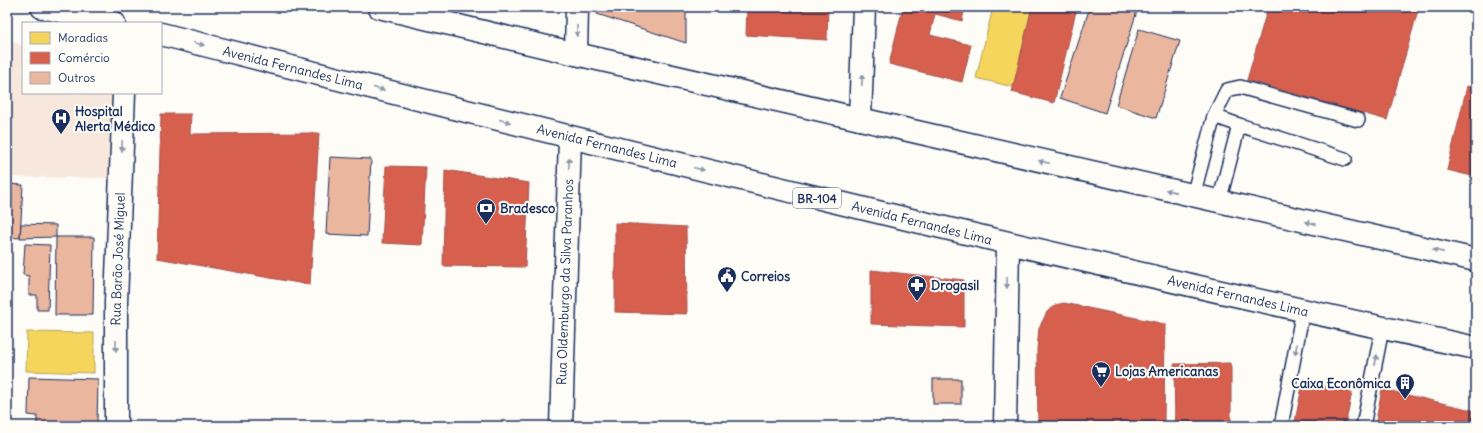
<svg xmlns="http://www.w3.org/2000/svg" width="1483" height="433" viewBox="0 0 1483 433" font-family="Delius,sans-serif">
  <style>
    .built { fill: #f8e7dc }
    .homes { fill: #f6d55c; stroke: #b4a35d }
    .shops { fill: #d6604d; stroke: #9e5152 }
    .building { fill: #ebb69e; stroke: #1b2f5e }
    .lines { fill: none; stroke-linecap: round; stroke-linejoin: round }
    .lane-casing { stroke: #1b2f5e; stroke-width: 16 }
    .street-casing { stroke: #1b2f5e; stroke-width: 25 }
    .secondary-casing { stroke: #1b2f5e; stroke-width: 25 }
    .highway-casing { stroke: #1b2f5e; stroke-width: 25 }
    .lane { stroke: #fdfcf7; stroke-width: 13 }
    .street { stroke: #fdfcf7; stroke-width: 22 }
    .secondary { stroke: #fdfcf7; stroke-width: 22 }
    .highway { stroke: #fdfcf7; stroke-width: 22 }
    .oneway { fill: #8c96aa }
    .labels { text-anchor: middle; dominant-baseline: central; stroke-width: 4; stroke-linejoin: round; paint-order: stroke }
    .shield { fill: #fdfcf7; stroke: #5f6c8c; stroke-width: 1 }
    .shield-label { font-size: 12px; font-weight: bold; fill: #1b2f5e }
    .street-label { font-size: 13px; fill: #1b2f5e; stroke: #fdfcf7 }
    .poi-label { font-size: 13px; font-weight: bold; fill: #1b2f5e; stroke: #fdfcf7; text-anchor: start }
  </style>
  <rect width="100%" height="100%" fill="#fdfcf7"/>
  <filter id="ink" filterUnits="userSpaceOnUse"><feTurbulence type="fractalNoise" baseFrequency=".025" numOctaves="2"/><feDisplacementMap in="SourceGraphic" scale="8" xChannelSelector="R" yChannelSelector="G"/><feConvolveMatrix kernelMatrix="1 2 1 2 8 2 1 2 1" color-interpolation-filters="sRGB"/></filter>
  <g filter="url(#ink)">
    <polygon class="built" points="7,41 23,45 23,93 115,93 115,178 7,177"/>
    <g class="homes">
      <polygon points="993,7 1032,7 1013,87 976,78"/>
      <polygon points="27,332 94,333 94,373 26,371"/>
    </g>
    <g class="shops">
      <polygon points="747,7 828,7 827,40 746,35"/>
      <polygon points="903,7 965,7 962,21 935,14 930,35 971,45 962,82 889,64"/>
      <polygon points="1032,7 1077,7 1054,103 1012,92"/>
      <polygon points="1268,7 1419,7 1387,120 1247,80"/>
      <polygon points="1467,86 1476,88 1476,177 1447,170"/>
      <polygon points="161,114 191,114 190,134 319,133 310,285 157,258"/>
      <polygon points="386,166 426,167 422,245 382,243"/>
      <polygon points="445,170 529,183 525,267 443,266"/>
      <polygon points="615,223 686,227 687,314 615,312"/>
      <polygon points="871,270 964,280 964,327 871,324"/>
      <polygon points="1064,303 1165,324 1164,426 1038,426 1037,349 1039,328 1047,312 1055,305"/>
      <polygon points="1231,363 1231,426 1175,426 1174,364"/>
      <polygon points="1303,382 1352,392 1345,426 1294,426"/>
      <polygon points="1382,389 1476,411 1476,426 1375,426"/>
    </g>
    <g class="building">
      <polygon points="598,7 686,7 686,43 597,14"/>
      <polygon points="1090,7 1124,7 1137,11 1105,113 1060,98"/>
      <polygon points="1139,29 1180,41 1156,118 1116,105"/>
      <polygon points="330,157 371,159 367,236 326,234"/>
      <polygon points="7,184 23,185 20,238 7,237"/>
      <polygon points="21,224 56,225 56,237 20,238"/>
      <polygon points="56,237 94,237 93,315 55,315"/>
      <polygon points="25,244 50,245 48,310 37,310 37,295 29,295 29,276 23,275"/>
      <polygon points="29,377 98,379 97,426 37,426 37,416 28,415"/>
      <rect x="933" y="379" width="28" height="25"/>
    </g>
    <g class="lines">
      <g class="lane-casing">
        <g id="lane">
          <polyline points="1214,116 1227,90 1240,87 1358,120"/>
          <polyline points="1193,196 1214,116 1239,125"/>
          <polyline points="1219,202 1239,125 1345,159"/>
          <polyline points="1281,426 1303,310"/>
          <polyline points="1363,426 1382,329"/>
        </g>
      </g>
      <g class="street-casing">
        <g id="street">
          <polyline points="116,426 116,302 124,93"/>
          <polyline points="561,426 570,138"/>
          <polyline points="1005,426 1008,244"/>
        </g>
      </g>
      <g class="secondary-casing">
        <g id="secondary">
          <polyline points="576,54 577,7"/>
          <polyline points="860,119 864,7"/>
        </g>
      </g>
      <g class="highway-casing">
        <g id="highway">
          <polyline points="42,7 114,23"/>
          <polyline points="379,7 576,54 1476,260"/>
          <path d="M 161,34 C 598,145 1035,254 1476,348"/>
        </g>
      </g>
      <use href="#lane" class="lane"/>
      <use href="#street" class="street"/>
      <use href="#secondary" class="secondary"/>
      <use href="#highway" class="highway"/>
    </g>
    <defs><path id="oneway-solid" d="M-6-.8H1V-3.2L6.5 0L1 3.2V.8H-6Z"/></defs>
    <g class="oneway">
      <use href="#oneway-solid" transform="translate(577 31) rotate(91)"/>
      <use href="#oneway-solid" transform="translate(199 44) rotate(14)"/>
      <use href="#oneway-solid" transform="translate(862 80) rotate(-88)"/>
      <use href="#oneway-solid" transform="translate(379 89) rotate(14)"/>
      <use href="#oneway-solid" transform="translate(505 121) rotate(14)"/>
      <use href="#oneway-solid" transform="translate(122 146) rotate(92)"/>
      <use href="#oneway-solid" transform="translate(1044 162) rotate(-167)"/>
      <use href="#oneway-solid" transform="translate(569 163) rotate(-88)"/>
      <use href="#oneway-solid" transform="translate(699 169) rotate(14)"/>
      <use href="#oneway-solid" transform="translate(1171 191) rotate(-167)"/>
      <use href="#oneway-solid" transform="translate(1311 223) rotate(-167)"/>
      <use href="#oneway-solid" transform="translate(1438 251) rotate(-167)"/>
      <use href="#oneway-solid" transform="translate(1007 283) rotate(91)"/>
      <use href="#oneway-solid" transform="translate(116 346) rotate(90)"/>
      <use href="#oneway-solid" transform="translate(1296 349) rotate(101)"/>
      <use href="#oneway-solid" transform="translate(1376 360) rotate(-79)"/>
    </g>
  </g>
  <defs>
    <g id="hospital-pin" transform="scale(1)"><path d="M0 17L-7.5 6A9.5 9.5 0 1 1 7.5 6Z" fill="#1b2f5e" stroke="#fdfcf7"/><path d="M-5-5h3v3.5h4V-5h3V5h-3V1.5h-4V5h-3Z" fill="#fff"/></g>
    <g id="bank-pin" transform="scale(1)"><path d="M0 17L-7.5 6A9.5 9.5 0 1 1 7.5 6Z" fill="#1b2f5e" stroke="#fdfcf7"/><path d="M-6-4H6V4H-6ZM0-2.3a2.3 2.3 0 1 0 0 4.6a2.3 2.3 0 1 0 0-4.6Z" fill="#fff"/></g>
    <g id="civic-pin" transform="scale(1)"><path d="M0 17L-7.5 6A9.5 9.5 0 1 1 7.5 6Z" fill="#1b2f5e" stroke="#fdfcf7"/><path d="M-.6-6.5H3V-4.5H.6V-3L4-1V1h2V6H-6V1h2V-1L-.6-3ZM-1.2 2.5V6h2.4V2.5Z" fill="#fff"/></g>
    <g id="pharmacy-pin" transform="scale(1)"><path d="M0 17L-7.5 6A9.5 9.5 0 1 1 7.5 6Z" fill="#1b2f5e" stroke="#fdfcf7"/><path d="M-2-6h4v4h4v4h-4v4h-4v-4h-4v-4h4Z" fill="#fff"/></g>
    <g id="supermarket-pin" transform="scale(1)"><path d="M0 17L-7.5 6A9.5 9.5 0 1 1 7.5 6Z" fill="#1b2f5e" stroke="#fdfcf7"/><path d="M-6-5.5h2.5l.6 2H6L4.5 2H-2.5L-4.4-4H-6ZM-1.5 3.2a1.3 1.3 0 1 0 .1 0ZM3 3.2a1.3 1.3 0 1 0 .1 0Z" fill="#fff"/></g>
    <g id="building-pin" transform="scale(1)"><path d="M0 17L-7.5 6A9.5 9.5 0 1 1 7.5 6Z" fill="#1b2f5e" stroke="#fdfcf7"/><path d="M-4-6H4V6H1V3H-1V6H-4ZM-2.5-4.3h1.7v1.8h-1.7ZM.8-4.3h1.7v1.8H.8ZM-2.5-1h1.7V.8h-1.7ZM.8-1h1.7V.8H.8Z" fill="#fff"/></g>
  </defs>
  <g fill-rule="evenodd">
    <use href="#hospital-pin" x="61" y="118"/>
    <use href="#bank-pin" x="486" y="208"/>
    <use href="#civic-pin" x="727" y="276"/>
    <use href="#pharmacy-pin" x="917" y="285"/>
    <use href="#supermarket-pin" x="1101" y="371"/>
    <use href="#building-pin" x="1405" y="383"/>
  </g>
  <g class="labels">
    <rect class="shield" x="793" y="188" width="48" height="20" rx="3"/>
    <g class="shield-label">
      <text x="817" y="198">BR-104</text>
    </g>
    <g class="street-label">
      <text transform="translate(293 68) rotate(14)">Avenida Fernandes Lima</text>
      <text transform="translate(607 146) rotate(14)">Avenida Fernandes Lima</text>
      <text transform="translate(922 223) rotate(14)">Avenida Fernandes Lima</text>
      <text transform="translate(118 259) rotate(-88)">Rua Barão José Miguel</text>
      <text transform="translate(565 282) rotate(-88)">Rua Oldemburgo da Silva Paranhos</text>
      <text transform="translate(1238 296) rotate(13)">Avenida Fernandes Lima</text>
    </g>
    <g class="poi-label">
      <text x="75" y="111">Hospital<tspan x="75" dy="15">Alerta Médico</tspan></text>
      <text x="500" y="208">Bradesco</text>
      <text x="741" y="276">Correios</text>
      <text x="931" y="285">Drogasil</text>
      <text x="1115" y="371">Lojas Americanas</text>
      <text x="1391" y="383" text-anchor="end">Caixa Econômica</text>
    </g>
  </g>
  <rect width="1483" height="433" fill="none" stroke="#fdfcf7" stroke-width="24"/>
  <rect x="12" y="12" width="1459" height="409" fill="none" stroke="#1b2f5e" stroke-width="1.5" filter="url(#ink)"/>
  <rect x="22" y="22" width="140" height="72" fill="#fdfcf7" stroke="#a3aaba"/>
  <rect x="30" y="32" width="20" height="12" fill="#f6d55c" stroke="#a3aaba"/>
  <text x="58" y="42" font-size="12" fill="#1b2f5e">Moradias</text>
  <rect x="30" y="52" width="20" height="12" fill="#d6604d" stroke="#a3aaba"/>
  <text x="58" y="62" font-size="12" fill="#1b2f5e">Comércio</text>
  <rect x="30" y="72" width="20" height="12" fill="#ebb69e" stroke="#a3aaba"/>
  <text x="58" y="82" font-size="12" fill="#1b2f5e">Outros</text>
</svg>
